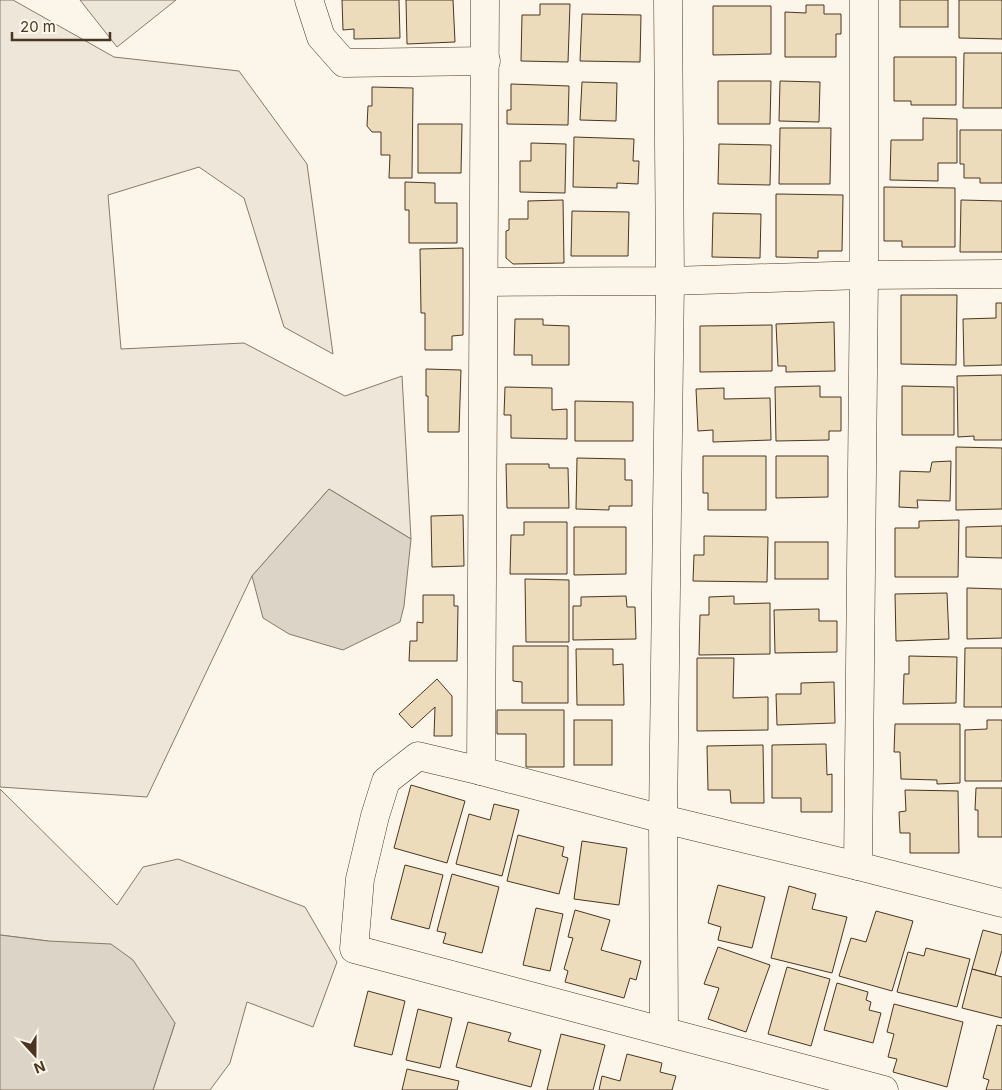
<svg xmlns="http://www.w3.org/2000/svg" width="1002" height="1090" viewBox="0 0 1002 1090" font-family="Inter,sans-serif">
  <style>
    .green { fill: #ede6d9; stroke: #887966 }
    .parking { fill: #ede7d9; stroke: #887966 }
    .water { fill: #dcd4c6; stroke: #887966 }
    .building { fill: #ecdcbc; stroke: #4a3520 }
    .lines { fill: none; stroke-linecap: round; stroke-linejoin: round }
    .minor-casing { stroke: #4a3520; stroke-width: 29 }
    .minor { stroke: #fbf6e9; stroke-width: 28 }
  </style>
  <rect width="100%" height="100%" fill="#fbf6e9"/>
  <g class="green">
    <polygon points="0,0 13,0 114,57 239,71 307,164 333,354 284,327 244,198 199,167 108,195 121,349 244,343 345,396 402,376 411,539 329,489 252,576 147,797 0,787"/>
    <polygon points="0,789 117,905 143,867 178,859 305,907 337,962 313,1027 247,1002 230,1063 210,1090 153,1090 175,1023 48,941 0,935"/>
  </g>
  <polygon class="parking" points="80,0 176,0 117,47"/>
  <g class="water">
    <polygon points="329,489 411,539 404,606 400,622 343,650 289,634 263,618 252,576"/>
    <polygon points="0,935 48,941 111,944 133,960 175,1023 153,1090 0,1090"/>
  </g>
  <g class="building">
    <polygon points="342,0 399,0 400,38 354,39 354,29 343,30"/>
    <polygon points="406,0 453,0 455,42 407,44"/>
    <rect x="900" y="0" width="48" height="27"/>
    <polygon points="959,0 1002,0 1002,39 959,38"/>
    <polygon points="540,4 570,4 568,62 521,61 522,15 540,15"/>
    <polygon points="806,5 824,5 824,14 841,14 841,34 836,34 836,57 785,57 785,12 806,13"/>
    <polygon points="713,6 771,6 771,54 713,55"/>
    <polygon points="582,14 641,15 640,62 580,61"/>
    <polygon points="964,53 1002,53 1002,108 963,108"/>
    <polygon points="894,57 956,57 956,105 911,105 911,101 894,101"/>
    <polygon points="718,81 771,81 770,124 718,124"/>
    <polygon points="780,81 820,82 819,122 779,121"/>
    <polygon points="582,82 617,83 616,121 580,120"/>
    <polygon points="511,84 569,86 568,125 507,124 507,110 511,110"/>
    <polygon points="372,87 413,88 412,178 389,178 390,155 381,155 381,132 372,132 367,126 368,106 372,106"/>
    <polygon points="923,118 957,119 957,163 938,163 938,181 890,180 891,140 923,140"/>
    <polygon points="418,124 462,124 461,173 418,173"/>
    <polygon points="780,128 831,128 830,184 779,184"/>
    <polygon points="960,130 1002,130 1002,183 980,183 980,178 964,178 964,164 960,164"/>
    <polygon points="574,137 634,139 633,161 639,161 638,184 617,183 617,188 573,187"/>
    <polygon points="531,143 566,144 565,193 520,192 520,161 531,161"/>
    <polygon points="719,144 771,145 770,185 718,184"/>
    <polygon points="405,182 435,183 435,203 457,203 457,243 409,243 409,210 405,210"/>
    <polygon points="884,187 955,188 955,247 902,247 902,241 884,241"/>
    <polygon points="776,194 843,195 842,251 818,251 818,258 776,257"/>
    <polygon points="563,200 564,263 513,264 506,258 506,231 509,230 509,219 528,219 528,201"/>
    <polygon points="961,200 1002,201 1002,252 960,252"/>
    <polygon points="572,211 629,212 628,256 571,256"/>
    <polygon points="713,213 761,214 760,258 712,257"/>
    <polygon points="463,248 463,335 452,336 452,350 425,350 425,313 421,313 420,249"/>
    <polygon points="901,295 957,295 956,365 901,364"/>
    <polygon points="996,303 1002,303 1002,365 964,366 963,319 996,318"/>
    <polygon points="515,319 543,319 543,325 569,326 569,365 532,365 532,355 514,355"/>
    <polygon points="834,322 835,371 786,372 786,366 778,366 776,324"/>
    <polygon points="772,325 772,371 700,372 700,326"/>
    <polygon points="426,369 461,370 459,432 428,432 428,396 426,396"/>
    <polygon points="1002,375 1002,440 974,440 974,436 958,437 957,376"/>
    <polygon points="820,386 820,397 841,397 841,431 829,431 829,440 776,441 775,387"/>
    <polygon points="902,386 954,387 954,435 902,435"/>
    <polygon points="505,387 552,388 552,410 567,409 567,439 511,438 511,415 504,415"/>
    <polygon points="724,388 724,399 770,398 771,440 713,442 713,430 698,431 696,389"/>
    <polygon points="575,401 633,402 633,441 575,441"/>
    <polygon points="956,447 1002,448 1002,509 956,510"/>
    <polygon points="703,456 766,456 766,510 708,510 708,493 703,493"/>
    <polygon points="776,456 828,456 828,497 776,498"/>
    <polygon points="577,458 625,459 625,480 632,480 632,506 609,506 609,510 576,509"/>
    <polygon points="951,461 950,501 917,500 918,508 899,507 900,471 930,472 932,462"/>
    <polygon points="506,464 549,464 549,468 568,468 569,508 507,508"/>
    <polygon points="463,515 464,566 432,567 431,516"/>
    <polygon points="959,520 958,577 895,577 895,528 919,528 919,521"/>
    <polygon points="524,522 567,522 567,574 510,574 511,535 524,535"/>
    <polygon points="1002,526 1002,558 966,557 966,527"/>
    <polygon points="574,527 626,527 626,574 574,575"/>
    <polygon points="704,536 768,537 767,582 693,581 694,555 704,555"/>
    <rect x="775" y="542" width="53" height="37"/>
    <polygon points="525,579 569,580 569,642 526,642"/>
    <polygon points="967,588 1002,589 1002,638 967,639"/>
    <polygon points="947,593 949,639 896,641 895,594"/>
    <polygon points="423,595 454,595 454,606 458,606 457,661 409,661 410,641 417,641 417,622 423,623"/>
    <polygon points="626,596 627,607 635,607 636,639 573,640 573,606 581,606 581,597"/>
    <polygon points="734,596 734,604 770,603 770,654 699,655 700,615 709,615 709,597"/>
    <polygon points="819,609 819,621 837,621 837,652 775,653 774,610"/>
    <polygon points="513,646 568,646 568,703 522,703 522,682 513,681"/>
    <polygon points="965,648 1002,648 1002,707 964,707"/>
    <polygon points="576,649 613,649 613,665 623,664 624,705 577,705"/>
    <polygon points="909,656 957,657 956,703 903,704 904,674 909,674"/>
    <polygon points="697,658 734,658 733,698 768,697 768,730 697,731"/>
    <polygon points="437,679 452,696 452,736 434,736 435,707 412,728 399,714"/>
    <polygon points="834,682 835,723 777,725 776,694 801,694 801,683"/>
    <polygon points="497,710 564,710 564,767 526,767 526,734 497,734"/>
    <rect x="574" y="720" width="38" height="45"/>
    <polygon points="987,720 1002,720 1002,781 965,781 965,730 987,729"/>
    <polygon points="895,724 960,724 960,783 937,784 937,780 901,779 900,752 894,752"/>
    <polygon points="826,744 827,775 832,774 832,812 801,812 801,798 772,798 772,745"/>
    <polygon points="763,745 764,803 731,803 730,790 708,790 707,746"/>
    <polygon points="411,785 465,801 447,863 394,848"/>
    <polygon points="976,788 1002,788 1002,837 978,837 978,810 975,810"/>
    <polygon points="905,790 958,791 959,853 910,853 910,833 900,833 899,812 906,811"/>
    <polygon points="494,804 519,810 502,876 456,864 469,814 490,820"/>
    <polygon points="518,835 564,847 562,856 568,858 559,894 507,881"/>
    <polygon points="582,841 627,848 619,905 574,899"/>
    <polygon points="405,865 443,875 429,929 391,919"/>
    <polygon points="452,874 499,887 482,953 443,943 446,933 437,931"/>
    <polygon points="718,885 765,897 752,948 718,940 721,927 708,923"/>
    <polygon points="789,886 816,894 812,909 847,917 832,973 771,958"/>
    <polygon points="536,908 563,914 550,971 523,965"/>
    <polygon points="575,910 610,920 601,950 641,961 636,980 630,978 624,998 565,982 568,971 564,969 573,938 568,937"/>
    <polygon points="876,911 913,921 892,991 839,976 851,938 866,942"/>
    <polygon points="983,930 1002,935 1002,950 995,975 972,969"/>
    <polygon points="718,947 770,965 746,1032 708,1019 719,988 704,984"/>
    <polygon points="926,948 970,959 957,1007 897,992 908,952 924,956"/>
    <polygon points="787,967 830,979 811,1046 768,1034"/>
    <polygon points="972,969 1002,977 1002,1018 962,1008"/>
    <polygon points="837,983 868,992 866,1000 871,1002 869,1010 881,1013 873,1043 824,1030"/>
    <polygon points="368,991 405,1001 392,1055 354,1046"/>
    <polygon points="894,1004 963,1022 947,1087 893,1072 897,1059 888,1057 894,1034 887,1032"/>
    <polygon points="418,1009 452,1018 440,1068 406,1060"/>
    <polygon points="468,1022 511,1033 508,1041 541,1050 531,1087 456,1067"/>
    <polygon points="997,1025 1002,1026 1002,1090 986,1090 989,1080 983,1078"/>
    <polygon points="561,1034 605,1045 593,1090 547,1090"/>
    <polygon points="627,1054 662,1063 660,1072 676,1076 672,1090 599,1090 602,1076 620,1081"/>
    <polygon points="407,1069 459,1081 457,1090 402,1090"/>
  </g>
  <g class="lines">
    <g class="minor-casing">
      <g id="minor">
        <polyline points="309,0 321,37 344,63 486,61"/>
        <polyline points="484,282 670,281 864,275 1002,274"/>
        <polyline points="481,771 485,0"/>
        <polyline points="858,866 864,275 864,0"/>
        <polyline points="664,1031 663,819 670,281 668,0"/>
        <polyline points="884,1090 354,949 360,879 375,816 386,781 418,756 481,771 663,819 858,866 1002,903"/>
      </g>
    </g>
    <use href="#minor" class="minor"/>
  </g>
  <g transform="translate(35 1055) rotate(159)" stroke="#fbf6e9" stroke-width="4" paint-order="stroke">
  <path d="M0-4L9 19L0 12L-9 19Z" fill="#4a3520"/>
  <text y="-8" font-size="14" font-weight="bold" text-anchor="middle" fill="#4a3520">N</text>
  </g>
  <path d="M12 32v8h98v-8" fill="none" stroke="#4a3520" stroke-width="2.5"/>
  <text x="20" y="32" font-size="15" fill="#4a3520" stroke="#fbf6e9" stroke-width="4" paint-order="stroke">20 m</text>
</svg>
